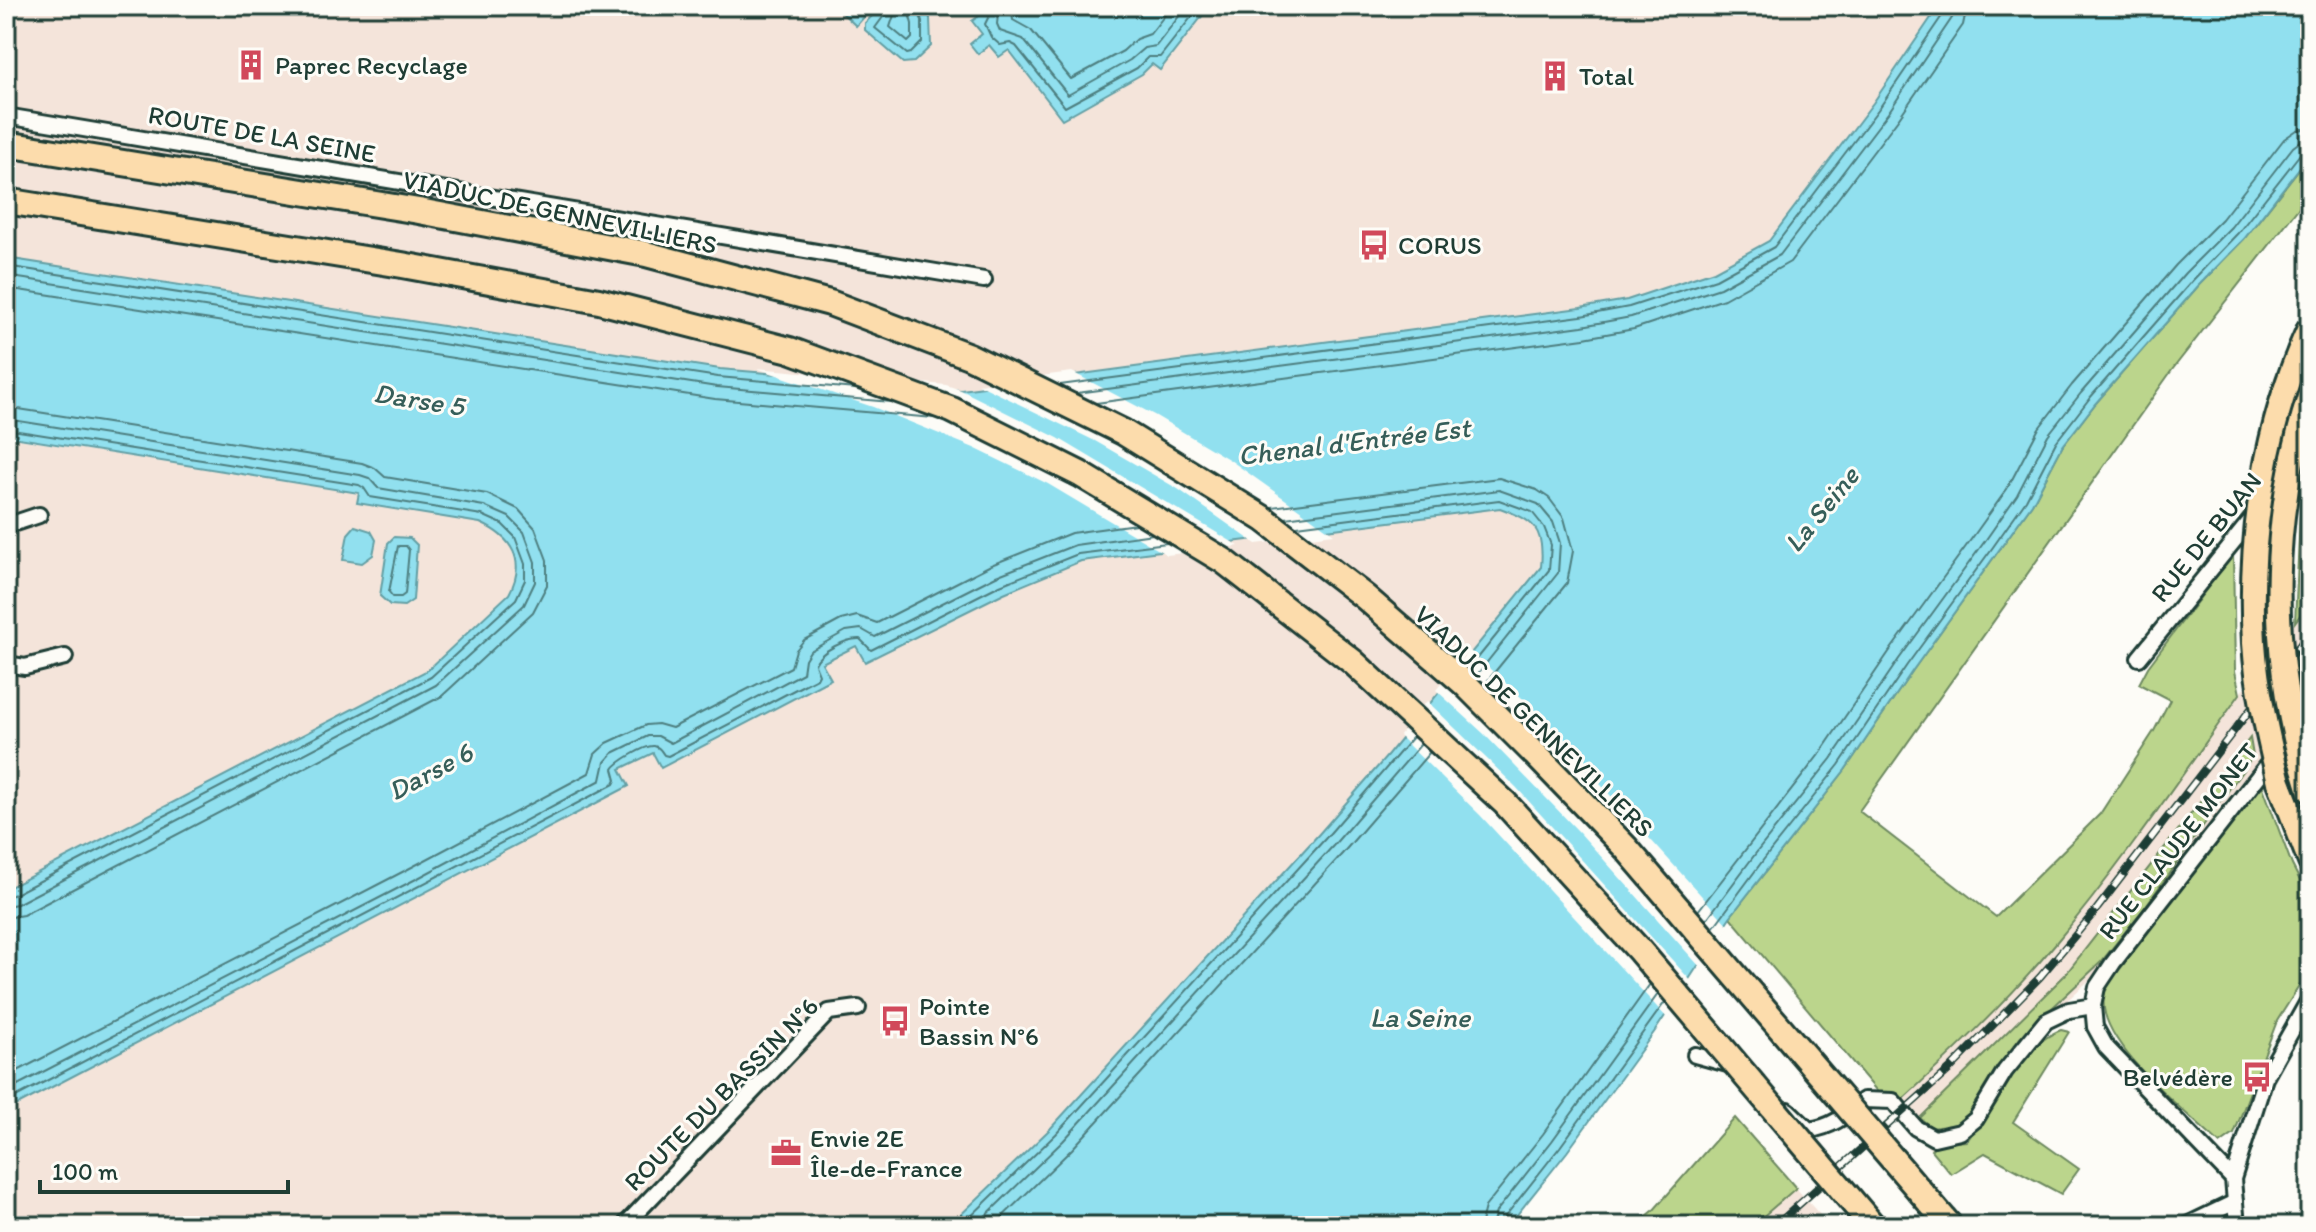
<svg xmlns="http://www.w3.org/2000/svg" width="2316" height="1232" viewBox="0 0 2316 1232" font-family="Itim,sans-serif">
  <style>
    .built { fill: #f4e4da }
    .green { fill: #bbd58c; stroke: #6d8960; stroke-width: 2 }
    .water { fill: #91e0ef; stroke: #639fa4; stroke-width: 2 }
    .pier { fill: #fdfcf7 }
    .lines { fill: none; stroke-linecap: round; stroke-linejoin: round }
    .shore { stroke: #4d7e7f; stroke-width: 2 }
    .minor-casing { stroke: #1f3d34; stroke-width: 20 }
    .primary-casing { stroke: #1f3d34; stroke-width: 28 }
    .motorway-casing { stroke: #1f3d34; stroke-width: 30 }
    .minor { stroke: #fdfcf7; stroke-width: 14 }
    .primary { stroke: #fcdcac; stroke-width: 22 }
    .motorway { stroke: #fcdcac; stroke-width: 24 }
    .rail-casing { stroke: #1f3d34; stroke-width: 8 }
    .rail { stroke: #fdfcf7; stroke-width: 5; stroke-dasharray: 15; stroke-linecap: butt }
    .primary-bridge-casing { stroke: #1f3d34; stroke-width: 28; stroke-linecap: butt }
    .motorway-bridge-casing { stroke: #1f3d34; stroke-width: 30; stroke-linecap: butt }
    .primary-bridge { stroke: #fcdcac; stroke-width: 22 }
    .motorway-bridge { stroke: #fcdcac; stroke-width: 24 }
    .labels { text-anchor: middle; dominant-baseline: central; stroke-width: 6; stroke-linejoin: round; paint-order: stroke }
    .poi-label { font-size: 26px; fill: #1f3d34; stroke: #fdfcf7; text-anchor: start }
    .street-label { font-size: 26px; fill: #1f3d34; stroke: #fdfcf7 }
    .water-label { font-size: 28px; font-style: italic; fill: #365e59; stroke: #fdfcf7 }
  </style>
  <rect width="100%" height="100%" fill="#fdfcf7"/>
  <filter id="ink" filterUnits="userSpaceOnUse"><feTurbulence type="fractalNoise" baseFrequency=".0125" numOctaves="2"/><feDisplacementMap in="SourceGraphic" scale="16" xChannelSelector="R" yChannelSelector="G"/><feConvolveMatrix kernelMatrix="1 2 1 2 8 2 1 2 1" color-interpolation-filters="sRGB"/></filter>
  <g filter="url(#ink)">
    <g class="built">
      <polygon points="6,6 978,6 983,13 983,34 970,45 978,54 990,45 1009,50 1152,64 1160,70 1210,6 1939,6 1873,103 1769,241 1714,271 1627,300 1580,308 961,390 720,369 6,258"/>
      <polygon points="6,437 360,493 358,503 480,523 497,530 509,541 517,566 518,578 510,594 428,670 6,889"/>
      <polygon points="1500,508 1526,518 1538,531 1543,548 1541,567 1388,755 1319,834 1050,1129 949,1226 6,1226 6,1111 628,786 620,770 653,753 662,768 831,680 822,663 856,646 866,662 1004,593 1081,561"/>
      <polygon points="2310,602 2310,693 2124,948 2017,1047 1931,1150 1892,1109 2229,708"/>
      <polygon points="1796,1188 1830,1226 1752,1226"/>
    </g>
    <g class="green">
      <path d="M 2310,155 L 2310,193 L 2172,370 L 1859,811 L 1996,917 L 2100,814 L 2154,731 L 2170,700 L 2139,684 L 2148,667 L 2233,554 L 2235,671 L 2240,694 C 2180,778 2122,864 2055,944 C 2006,1003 1949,1057 1892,1109 L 1730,917 L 1845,770 L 1913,670 L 2032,504 L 2062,447 L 2095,404 L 2199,285 L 2244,239 Z"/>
      <polygon points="2310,501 2310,602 2295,622 2300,517"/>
      <polygon points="2250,738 2253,756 2145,907 2101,962 2020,1038 1975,1110 1960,1124 1932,1128 1920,1118 2065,975"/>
      <path d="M 2261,782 L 2292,865 L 2310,900 L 2310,969 L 2277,1021 L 2234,1134 L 2220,1144 C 2189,1114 2096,1043 2104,997 C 2105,989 2110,981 2113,974 Z"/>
      <path d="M 2061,1030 L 2069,1032 L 2013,1122 L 2079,1169 L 2061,1194 L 1985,1153 L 1951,1174 L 1931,1150 L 1937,1143 L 1967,1141 C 1991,1107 2021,1044 2061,1030 Z"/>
      <polygon points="1735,1118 1796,1188 1752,1226 1635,1226 1653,1211"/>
    </g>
    <g class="water">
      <polygon points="835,6 874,6 856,26"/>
      <polygon points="882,6 923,6 930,18 931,46 914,62 903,63 865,30 865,23"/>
      <polygon points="978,6 1210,6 1160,70 1152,64 1142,74 1062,119 1009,50 999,57 989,45 978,54 970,44 982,34 972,21 983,13"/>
      <path d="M 1939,6 L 2310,6 L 2310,154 L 2244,239 L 2199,285 L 2095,404 L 2062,447 L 2032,504 L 1913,670 L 1845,770 L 1730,917 L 1655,1031 L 1567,1152 L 1508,1226 L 949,1226 L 1050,1129 L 1319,834 L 1388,755 L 1541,567 C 1545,528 1534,521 1500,508 L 1081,561 L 1004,593 L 865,662 L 856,646 L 822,663 L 831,679 L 661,768 L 653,753 L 620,769 L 629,786 L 6,1111 L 6,889 L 428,670 L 509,594 C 527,561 512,537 480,523 L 357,503 L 359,493 L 6,436 L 6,258 L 720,369 L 961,390 L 1580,308 L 1627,300 L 1714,271 L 1769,241 L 1873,103 Z"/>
      <polygon points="355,526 371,531 376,540 373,555 362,563 343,560 348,534"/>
      <polygon points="394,537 410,538 417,545 413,600 404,606 390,605 380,596 388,543"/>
    </g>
    <g class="pier">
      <polygon points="756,368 946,385 961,390 1058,438 1239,546 1167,555 1048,484 974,448 873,407"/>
      <polygon points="1072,372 1156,416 1230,460 1334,534 1256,544 1178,489 1095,441 978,384"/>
      <polygon points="1469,650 1522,698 1729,926 1701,968 1579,832 1483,733 1436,690"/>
      <polygon points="1427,701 1516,787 1692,982 1668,1019 1480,815 1399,736"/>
    </g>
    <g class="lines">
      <g class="shore">
        <polyline points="887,6 886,13 875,28 907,54 911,53 922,42 922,21 917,6"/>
        <polyline points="897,6 890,27 908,42 912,38 912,24 907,6"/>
        <polyline points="988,6 990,14 985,24 991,37 1000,45 1010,43 1016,46 1065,107 1137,68 1148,57 1160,57 1200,6"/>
        <polyline points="999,6 997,24 1000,31 1023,39 1068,95 1130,60 1144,48 1156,46 1187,6"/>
        <polyline points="1011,6 1013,20 1031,30 1071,79 1123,51 1136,39 1150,34 1172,6"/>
        <polyline points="6,266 718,377 856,389"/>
        <polyline points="6,276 717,387 891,402"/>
        <polyline points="6,288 715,399 934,418"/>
        <polyline points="1060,385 1581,316 1629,307 1716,279 1774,247 1880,107 1944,13 1945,6"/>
        <polyline points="1077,393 1582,326 1631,317 1720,288 1780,255 1888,113 1952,18 1955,6"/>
        <polyline points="1096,403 1584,338 1634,329 1724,299 1790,262 1898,119 1963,25 1967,6"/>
        <polyline points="6,407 362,463 375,468 385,477 487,494 518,509 535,528 547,560 547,585 533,612 442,696 23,915 6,918"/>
        <polyline points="6,419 360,475 369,478 378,488 484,506 509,517 524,532 535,562 535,582 524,605 436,685 17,904 6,906"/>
        <polyline points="6,429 359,485 364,488 370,497 482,515 502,524 515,537 525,564 525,580 516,599 431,677 13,895 6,896"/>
        <polyline points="1272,507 1499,478 1537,490 1549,498 1564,518 1573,551 1567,583 1485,684"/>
        <polyline points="1285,518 1499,490 1538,504 1553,522 1560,543 1558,573 1476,676"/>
        <polyline points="1297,526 1499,500 1532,512 1544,527 1551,545 1549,570 1469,669"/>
        <polygon points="398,546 406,546 409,550 405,594 401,597 393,597 389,592"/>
        <polyline points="1698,911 1821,752 1889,652 1975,534 2007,489 2039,428 2072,385 2176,265 2222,219 2284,139 2297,130 2310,128"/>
        <polyline points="1706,920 1756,853 1831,759 1899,659 1985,541 2017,495 2048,435 2081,393 2185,273 2231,227 2293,147 2301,141 2310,140"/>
        <polyline points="1713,928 1764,859 1839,765 1907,665 1993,547 2026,500 2056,442 2089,399 2193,280 2238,233 2300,154 2310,150"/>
        <polyline points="6,1077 412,867 589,773 595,754 607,743 646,725 658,724 672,728 791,667 796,650 804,640 841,620 857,616 877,623 991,565 1071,533 1136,524"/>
        <polyline points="6,1091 418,878 601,780 605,762 613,753 648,736 658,736 671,743 803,673 805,659 810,651 846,631 861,629 875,637 996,576 1075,545 1153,534"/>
        <path d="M 6,1102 L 614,784 L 616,780 L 613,769 C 617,762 645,745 654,746 C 660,747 661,751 664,755 L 668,756 L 817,678 L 819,674 L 815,664 C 820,651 847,638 860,639 L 871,650 L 1000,585 L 1078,554 L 1167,543"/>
        <polyline points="961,1226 1056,1134 1325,839 1413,737"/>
        <polyline points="975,1226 1063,1141 1333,846 1421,744"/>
        <polyline points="993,1226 1072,1149 1342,854 1430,752"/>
        <polyline points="1480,1226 1485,1207 1543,1134 1650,984"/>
        <polyline points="1492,1226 1496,1212 1552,1141 1658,994"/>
        <polyline points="1502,1226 1504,1218 1560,1147 1665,1002"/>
      </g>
      <g class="minor-casing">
        <g id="minor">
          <polyline points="6,116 984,280"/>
          <polyline points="6,526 39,515"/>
          <polyline points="2139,658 2310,447"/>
          <polyline points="6,664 25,667 65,657"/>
          <polyline points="2093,1006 2097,987 2113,963 2310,710"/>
          <polyline points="1695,1055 1735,1066"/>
          <path d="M 1788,1110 L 1809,1130 C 1833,1127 1846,1115 1864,1100 L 1893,1101 L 1916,1128 L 1934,1138 L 1960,1132 L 1976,1119 L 2005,1071 L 2046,1021 L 2069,1010 L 2093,1006 L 2095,1027 L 2106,1047 L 2233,1179"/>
          <polyline points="624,1226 829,1012 858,1008"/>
          <polyline points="2185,1226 2235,1202"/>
          <polyline points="2237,1226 2233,1179 2265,1078 2310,998"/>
        </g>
      </g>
      <g class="primary-casing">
        <g id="primary">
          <polyline points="2300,759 2310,791"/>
          <polyline points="2279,782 2310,862"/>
        </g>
      </g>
      <g class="motorway-casing">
        <polyline id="motorway" points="6,144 419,211 646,254 830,303 969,356 1123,432 1264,519 1365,597 1465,684 1535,754"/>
      </g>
      <use href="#minor" class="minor"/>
      <use href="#primary" class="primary"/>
      <use href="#motorway" class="motorway"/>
      <g class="rail-casing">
        <polyline id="rail" points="1775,1226 1949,1070 2040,977 2093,914 2310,632"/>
      </g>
      <use href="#rail" class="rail"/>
      <g class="primary-bridge-casing">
        <g id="primary-bridge">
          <path d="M 2300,759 C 2269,638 2271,513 2310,394"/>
          <path d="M 2279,782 C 2268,736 2257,690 2254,643 C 2248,537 2265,423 2310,326"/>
        </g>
      </g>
      <g class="motorway-bridge-casing">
        <g id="motorway-bridge">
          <polyline points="6,201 402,265 599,301 790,350 952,410 1080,474 1224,561 1353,662 1505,803 1640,951 1873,1226"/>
          <polyline points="1535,754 1626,848 1950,1226"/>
        </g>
      </g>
      <use href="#primary-bridge" class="primary-bridge"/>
      <use href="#motorway-bridge" class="motorway-bridge"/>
    </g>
  </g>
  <defs>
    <g id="building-bare" transform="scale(2.4)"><path d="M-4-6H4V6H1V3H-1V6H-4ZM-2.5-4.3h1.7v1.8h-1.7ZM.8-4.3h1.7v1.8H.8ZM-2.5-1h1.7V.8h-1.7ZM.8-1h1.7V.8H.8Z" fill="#d1495b" stroke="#fdfcf7" stroke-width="2.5" paint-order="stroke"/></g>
    <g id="bus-bare" transform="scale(2.4)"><path d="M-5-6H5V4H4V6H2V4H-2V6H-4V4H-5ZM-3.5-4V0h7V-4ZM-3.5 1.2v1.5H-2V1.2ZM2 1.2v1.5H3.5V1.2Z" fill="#d1495b" stroke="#fdfcf7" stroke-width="2.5" paint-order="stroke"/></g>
    <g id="office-bare" transform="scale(2.4)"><path d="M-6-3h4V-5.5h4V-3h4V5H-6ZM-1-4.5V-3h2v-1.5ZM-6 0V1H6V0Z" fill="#d1495b" stroke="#fdfcf7" stroke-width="2.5" paint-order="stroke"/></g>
  </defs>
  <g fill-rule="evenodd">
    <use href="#building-bare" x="251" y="65"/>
    <use href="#building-bare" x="1555" y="76"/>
    <use href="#bus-bare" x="1374" y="245"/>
    <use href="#bus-bare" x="895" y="1021"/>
    <use href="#bus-bare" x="2257" y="1077"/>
    <use href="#office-bare" x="786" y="1153"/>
  </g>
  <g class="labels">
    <g class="poi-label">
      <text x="275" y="65">Paprec Recyclage</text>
      <text x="1579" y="76">Total</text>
      <text x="1398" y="245">CORUS</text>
      <text x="919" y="1006">Pointe<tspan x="919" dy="30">Bassin N°6</tspan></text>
      <text x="2233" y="1077" text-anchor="end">Belvédère</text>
      <text x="810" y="1138">Envie 2E<tspan x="810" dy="30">Île-de-France</tspan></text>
    </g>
    <g class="street-label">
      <text transform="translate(262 134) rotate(10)">ROUTE DE LA SEINE</text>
      <text transform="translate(560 212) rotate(12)">VIADUC DE GENNEVILLIERS</text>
      <text transform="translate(2206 537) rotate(-51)">RUE DE BUAN</text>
      <text transform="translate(1534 721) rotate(44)">VIADUC DE GENNEVILLIERS</text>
      <text transform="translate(2178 841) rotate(-52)">RUE CLAUDE MONET</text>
      <text transform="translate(721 1094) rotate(-45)">ROUTE DU BASSIN N°6</text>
    </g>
    <g class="water-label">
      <text transform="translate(419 399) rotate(9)">Darse 5</text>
      <text transform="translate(1354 441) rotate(-7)">Chenal d'Entrée Est</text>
      <text transform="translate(1821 509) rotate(-51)">La Seine</text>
      <text transform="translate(430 771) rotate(-28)">Darse 6</text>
      <text x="1420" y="1017">La Seine</text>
    </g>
  </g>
  <rect width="2316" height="1232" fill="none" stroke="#fdfcf7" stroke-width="32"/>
  <rect x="16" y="16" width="2284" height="1200" fill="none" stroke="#1f3d34" stroke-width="3" filter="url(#ink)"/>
  <path d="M40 1180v12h248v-12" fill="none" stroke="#1f3d34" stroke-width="4"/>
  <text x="52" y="1180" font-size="24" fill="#1f3d34" stroke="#fdfcf7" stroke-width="6" paint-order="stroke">100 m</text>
</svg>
